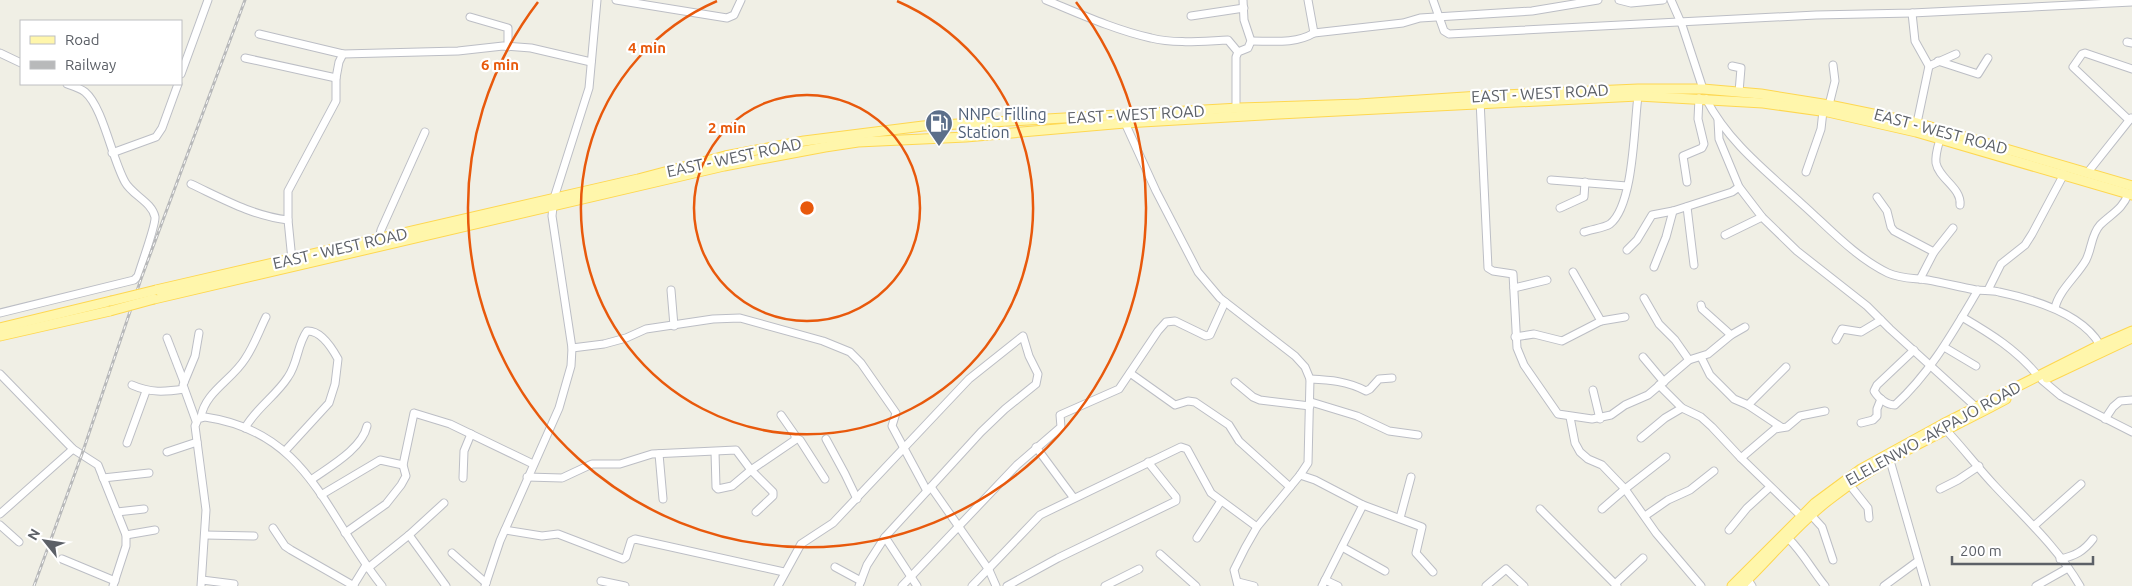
<svg xmlns="http://www.w3.org/2000/svg" width="2132" height="586" viewBox="0 0 2132 586" font-family="Ubuntu,sans-serif">
  <style>
    .lines { fill: none; stroke-linecap: round; stroke-linejoin: round }
    .minor-casing { stroke: #bcbec5; stroke-width: 9 }
    .major-casing { stroke: #fed750; stroke-width: 11 }
    .minor { stroke: #fff; stroke-width: 7 }
    .major { stroke: #fff6ab; stroke-width: 9 }
    .rail-casing { stroke: #b8b9ba; stroke-width: 3 }
    .rail { stroke: #fff; stroke-width: 1; stroke-dasharray: 4; stroke-linecap: butt }
    .major-bridge-casing { stroke: #fed750; stroke-width: 11; stroke-linecap: butt }
    .major-bridge { stroke: #fff6ab; stroke-width: 9 }
    .ring { fill: none; stroke: #e8590c; stroke-width: 2.5 }
    .labels { text-anchor: middle; dominant-baseline: central; stroke-width: 4.5; stroke-linejoin: round; paint-order: stroke }
    .street-label { font-size: 16px; fill: #5c6067; stroke: #fff }
    .service-label { font-size: 16px; fill: #4e5e75; stroke: #fff; text-anchor: start }
    .centre { fill: #e8590c; stroke: #fff; stroke-width: 2.5 }
    .ring-label { font-size: 15px; text-anchor: middle; font-weight: bold; fill: #e8590c; stroke: #fff; stroke-width: 4.5; stroke-linejoin: round; paint-order: stroke }
  </style>
  <rect width="100%" height="100%" fill="#f0efe5"/>
  <g class="lines">
    <g class="minor-casing">
      <g id="minor">
        <polyline points="616,0 727,18 734,15 741,0"/>
        <path d="M 1046,0 C 1080,14 1115,30 1151,38 C 1175,44 1203,41 1228,40 L 1238,52"/>
        <polyline points="1433,0 1444,31 1449,34 1816,15 1912,13 2132,2"/>
        <polyline points="1619,0 1631,3 1663,0"/>
        <polyline points="1671,0 1682,25 1703,89"/>
        <polyline points="1912,13 1915,41 1929,66 1917,123"/>
        <polyline points="1191,16 1244,8"/>
        <polyline points="470,17 508,28 508,47"/>
        <polyline points="1314,33 1403,23 1420,18 1532,11 1598,0"/>
        <polyline points="259,34 343,54 458,51 503,46 531,48 591,62"/>
        <path d="M 1251,41 C 1272,41 1296,44 1314,33 L 1308,0"/>
        <polyline points="2127,42 2132,43"/>
        <polyline points="0,53 21,63"/>
        <polyline points="245,58 336,78"/>
        <polyline points="1938,61 1978,74 1988,58"/>
        <polyline points="1732,66 1741,68 1739,92"/>
        <polyline points="1929,66 1956,54"/>
        <polyline points="181,74 208,0"/>
        <path d="M 1706,99 C 1729,143 1766,171 1802,204 C 1829,228 1855,257 1888,273 C 1901,279 1914,278 1928,280 C 1944,283 1960,287 1976,290 C 1984,291 1991,290 1999,292 C 2032,299 2082,313 2100,345"/>
        <polyline points="1480,100 1488,268 1493,271 1513,274 1517,348 1524,365 1558,414 1592,419 1611,415 1625,405 1648,395 1689,360 1708,354 1731,335 1745,327"/>
        <polyline points="1829,105 1835,81 1833,65"/>
        <polyline points="1236,108 1236,57 1238,52 1248,48 1251,41 1244,20 1243,0"/>
        <polyline points="1718,120 1719,139 1739,187 1762,217 1797,251 1867,306 1890,329 1977,408"/>
        <polyline points="2129,120 2073,67 2082,54 2085,53 2132,69"/>
        <polyline points="1125,123 1156,191 1198,272 1220,298 1295,356 1305,367 1310,379 1308,463 1300,475 1257,527 1245,548 1234,570 1238,586"/>
        <path d="M 1940,139 C 1938,146 1935,155 1936,163 C 1939,179 1962,188 1960,205"/>
        <polyline points="112,153 156,137 162,128 178,84"/>
        <polyline points="1806,172 1821,129 1823,111"/>
        <polyline points="2088,172 2131,118"/>
        <polyline points="1551,180 1627,186"/>
        <polyline points="1687,182 1683,156 1702,148 1704,144 1698,119 1699,98"/>
        <path d="M 191,184 C 223,199 253,216 288,220"/>
        <polyline points="1877,197 1887,211 1891,227 1894,231 1934,252"/>
        <polyline points="1687,207 1694,265"/>
        <polyline points="1560,208 1584,197 1585,182"/>
        <path d="M 1584,232 C 1592,229 1604,228 1610,224 C 1634,205 1634,125 1638,96"/>
        <polyline points="1725,235 1762,217"/>
        <polyline points="379,239 381,230 425,132"/>
        <polyline points="1627,250 1637,240 1652,215 1673,211 1732,192 1739,187"/>
        <polyline points="292,260 288,220 288,191 336,101 336,78 339,62 343,54"/>
        <polyline points="1654,267 1666,237 1673,211"/>
        <polyline points="1573,272 1601,321"/>
        <polyline points="1920,279 1934,252 1953,228"/>
        <polyline points="1514,288 1547,280"/>
        <polyline points="671,290 674,326"/>
        <polyline points="1988,290 2001,264 2025,245 2032,234 2064,174"/>
        <polyline points="1644,298 1659,324 1675,340 1689,360"/>
        <polyline points="1701,305 1702,309 1731,335"/>
        <path d="M 2055,308 C 2059,290 2077,276 2086,260 C 2092,248 2091,235 2100,225 C 2111,214 2123,209 2128,194"/>
        <path d="M 0,313 L 134,280 L 138,276 C 141,265 156,225 155,217 C 152,202 132,195 125,182 C 112,159 103,107 85,92 C 80,88 73,86 67,84"/>
        <path d="M 1962,317 C 1991,334 2017,350 2038,376"/>
        <polyline points="1515,337 1534,334 1562,341 1601,321 1625,317"/>
        <polyline points="167,338 184,382"/>
        <polyline points="1836,340 1842,329 1861,332 1881,320"/>
        <polyline points="1944,347 1976,366"/>
        <polyline points="572,348 604,344 626,338 646,329 713,319 740,318 823,341 850,352 861,363 896,413 892,426 927,491"/>
        <path d="M 1914,350 L 1877,385 L 1874,391 C 1878,398 1887,405 1895,405 C 1931,372 1953,332 1978,290"/>
        <polyline points="1643,357 1664,382"/>
        <polyline points="1701,357 1710,375 1734,399 1748,405 1781,427"/>
        <polyline points="1130,373 1175,405 1188,401 1195,402 1229,425 1239,441 1290,487"/>
        <polyline points="0,374 73,449 98,465 126,535 126,546 113,586"/>
        <path d="M 1310,379 C 1330,380 1347,381 1366,391 L 1370,389 L 1379,379 L 1392,378"/>
        <polyline points="2042,380 2061,396 2132,432"/>
        <polyline points="1235,382 1253,397 1260,400 1310,406"/>
        <path d="M 132,385 C 150,393 165,392 184,389"/>
        <polyline points="1659,385 1682,408 1701,417 1712,427 1741,458 1802,517"/>
        <polyline points="1593,390 1600,419"/>
        <polyline points="1311,402 1357,416 1389,431 1418,435"/>
        <polyline points="1748,405 1786,367"/>
        <path d="M 201,417 C 205,392 232,380 245,359 C 254,346 259,331 266,317"/>
        <polyline points="1570,417 1575,443 1580,452 1588,459 1602,465 1625,489 1656,533 1701,586"/>
        <polyline points="2105,419 2113,407 2120,401 2132,400"/>
        <polyline points="196,421 183,385 195,356 199,333"/>
        <polyline points="1861,423 1873,420 1877,416 1877,409 1881,399"/>
        <path d="M 245,428 C 256,408 276,396 288,377 C 298,363 297,345 307,331 C 321,330 332,348 338,359 L 335,384 L 329,403 L 285,451"/>
        <path d="M 1946,430 C 1963,448 1978,468 1995,486 C 2024,517 2058,548 2080,586"/>
        <polyline points="796,438 800,440 825,479"/>
        <polyline points="1641,438 1665,418 1682,408"/>
        <polyline points="826,439 845,474 857,499"/>
        <polyline points="127,443 146,391"/>
        <polyline points="1036,447 1073,497"/>
        <polyline points="167,452 197,442"/>
        <polyline points="715,452 716,487 718,489 732,486 751,470 795,440 795,435 781,415"/>
        <polyline points="659,454 663,499"/>
        <polyline points="1889,457 1926,586"/>
        <polyline points="1741,458 1775,429 1787,427 1800,416 1825,411"/>
        <polyline points="1300,475 1315,480 1363,505 1422,527 1416,553 1433,572"/>
        <polyline points="527,477 562,478 592,464 620,464 652,454 736,450 751,470 773,492 773,496 756,512"/>
        <polyline points="103,478 149,473"/>
        <polyline points="463,478 464,451 471,434"/>
        <path d="M 311,480 C 329,467 362,449 367,426"/>
        <polyline points="1849,484 1868,508 1869,518"/>
        <polyline points="931,487 989,570 996,586"/>
        <polyline points="1940,489 1958,480 1979,466"/>
        <polyline points="321,495 380,460 403,465"/>
        <polyline points="1540,509 1617,586"/>
        <polyline points="1602,509 1625,489 1666,457"/>
        <polyline points="117,512 144,509"/>
        <polyline points="0,514 73,449"/>
        <polyline points="1811,515 1822,527 1833,560"/>
        <polyline points="1645,516 1668,500 1690,490 1714,471"/>
        <polyline points="1400,518 1411,477"/>
        <polyline points="0,525 19,542"/>
        <polyline points="2034,526 2081,484"/>
        <polyline points="273,528 285,546 291,550 354,586"/>
        <polyline points="505,530 542,536 558,534 623,559 626,557 631,541 635,539 784,572"/>
        <polyline points="1729,530 1747,508 1770,487"/>
        <polyline points="345,533 386,504 401,485 406,476 403,465 414,413 450,424 533,464"/>
        <polyline points="126,535 155,530"/>
        <polyline points="205,535 254,536"/>
        <polyline points="409,535 446,586"/>
        <polyline points="885,537 917,586"/>
        <polyline points="1197,538 1221,501"/>
        <path d="M 1789,539 C 1803,553 1812,570 1825,586"/>
        <polyline points="1342,547 1385,571"/>
        <polyline points="452,553 486,583"/>
        <polyline points="1160,554 1196,586"/>
        <polyline points="62,559 115,581"/>
        <path d="M 2060,559 C 2075,556 2084,551 2093,539"/>
        <polyline points="835,567 861,581"/>
        <polyline points="368,568 409,535 444,503"/>
        <polyline points="202,580 234,584"/>
        <polyline points="1325,580 1338,586"/>
        <polyline points="1748,580 1752,586"/>
        <polyline points="601,581 625,586"/>
        <polyline points="1238,582 1254,586"/>
        <polyline points="1615,584 1643,558"/>
        <path d="M 201,586 L 206,510 L 195,426 L 198,419 L 205,417 C 309,432 325,515 382,586"/>
        <polyline points="353,586 366,565"/>
        <polyline points="485,586 500,541 559,408 571,366 572,348 552,216 554,198 589,88 597,0"/>
        <polyline points="778,586 801,544 833,523 969,379 1023,336 1029,356 1038,374 1036,384 1005,409 981,432 885,537 867,565 859,586"/>
        <polyline points="902,586 1017,465 1061,427 1060,415 1119,389 1158,331 1166,322 1175,321 1206,336 1210,335 1225,302"/>
        <polyline points="972,586 1040,515 1181,447 1187,449 1211,493 1257,527"/>
        <polyline points="1007,586 1058,558 1176,501 1176,497 1148,462"/>
        <polyline points="1105,586 1139,569"/>
        <polyline points="1322,586 1363,505"/>
        <polyline points="1486,586 1506,569 1524,586"/>
        <polyline points="1884,586 1918,561"/>
        <polyline points="2036,586 2068,568"/>
      </g>
    </g>
    <g class="major-casing">
      <g id="major">
        <polyline points="156,290 638,179 725,156 804,141 923,126 1239,108 1359,104 1480,96 1638,89 1703,89 1761,94 1829,105 1917,123 2132,186"/>
        <polyline points="154,299 724,166 825,147 858,142 966,137 1125,123 1279,114 1638,96 1763,103 1828,112 1916,132 2132,195"/>
        <polyline points="0,328 111,301"/>
        <polyline points="0,336 110,311"/>
        <polyline points="2047,378 2132,338"/>
        <polyline points="1732,586 1815,503 1861,469 1943,424 2100,345 2132,331"/>
        <path d="M 1741,586 C 1772,556 1800,521 1834,496 C 1886,456 1949,430 2006,399"/>
      </g>
    </g>
    <use href="#minor" class="minor"/>
    <use href="#major" class="major"/>
    <g class="rail-casing">
      <polyline id="rail" points="34,586 82,454 141,279 245,0"/>
    </g>
    <use href="#rail" class="rail"/>
    <g class="major-bridge-casing">
      <g id="major-bridge">
        <polyline points="111,301 156,290"/>
        <polyline points="110,311 154,299"/>
      </g>
    </g>
    <use href="#major-bridge" class="major-bridge"/>
  </g>
  <g class="ring">
    <circle cx="807" cy="208" r="113"/>
    <path d="M897 1A226 226 0 1 1 717 1"/>
    <path d="M1076 2A339 339 0 1 1 538 2"/>
  </g>
  <defs>
    <g id="fuel-pin" transform="scale(1.4375)"><path d="M0 17L-7.5 6A9.5 9.5 0 1 1 7.5 6Z" fill="#5c6f8a" stroke="#fff"/><path d="M-5.5-6h7V0h2V4h1.3V-2.5L3-4.5l.8-.8L6-3V5H2.5V1h-1V6h-7ZM-4.2-4.7v3.2H.2V-4.7Z" fill="#fff"/></g>
  </defs>
  <g fill-rule="evenodd">
    <use href="#fuel-pin" x="939" y="123"/>
  </g>
  <g class="labels">
    <g class="street-label">
      <text transform="translate(1540 93) rotate(-3)">EAST - WEST ROAD</text>
      <text transform="translate(1136 114) rotate(-3)">EAST - WEST ROAD</text>
      <text transform="translate(1941 131) rotate(15)">EAST - WEST ROAD</text>
      <text transform="translate(734 157) rotate(-12)">EAST - WEST ROAD</text>
      <text transform="translate(340 248) rotate(-13)">EAST - WEST ROAD</text>
      <text transform="translate(1933 433) rotate(-29)">ELELENWO -AKPAJO ROAD</text>
    </g>
    <g class="service-label">
      <text x="958" y="114">NNPC Filling<tspan x="958" dy="18">Station</tspan></text>
    </g>
  </g>
  <circle cx="807" cy="208" r="8" class="centre"/>
  <g class="ring-label">
    <text x="647" y="53">4 min</text>
    <text x="500" y="70">6 min</text>
    <text x="727" y="133">2 min</text>
  </g>
  <rect x="20" y="20" width="162" height="65" fill="#ffffff" stroke="#bebfc2"/>
  <rect x="30" y="36" width="25" height="8" fill="#fff6ab" stroke="#bebfc2"/>
  <text x="65" y="45" font-size="15" fill="#5c6067">Road</text>
  <rect x="30" y="61" width="25" height="8" fill="#b8b9ba" stroke="#bebfc2"/>
  <text x="65" y="70" font-size="15" fill="#5c6067">Railway</text>
  <g transform="translate(45 541) rotate(300)" stroke="#ffffff" stroke-width="4" paint-order="stroke">
  <path d="M0-4L9 19L0 12L-9 19Z" fill="#5c6067"/>
  <text y="-8" font-size="14" font-weight="bold" text-anchor="middle" fill="#5c6067">N</text>
  </g>
  <path d="M1952 556v8h141v-8" fill="none" stroke="#5c6067" stroke-width="2.5"/>
  <text x="1960" y="556" font-size="15" fill="#5c6067" stroke="#ffffff" stroke-width="4" paint-order="stroke">200 m</text>
</svg>
